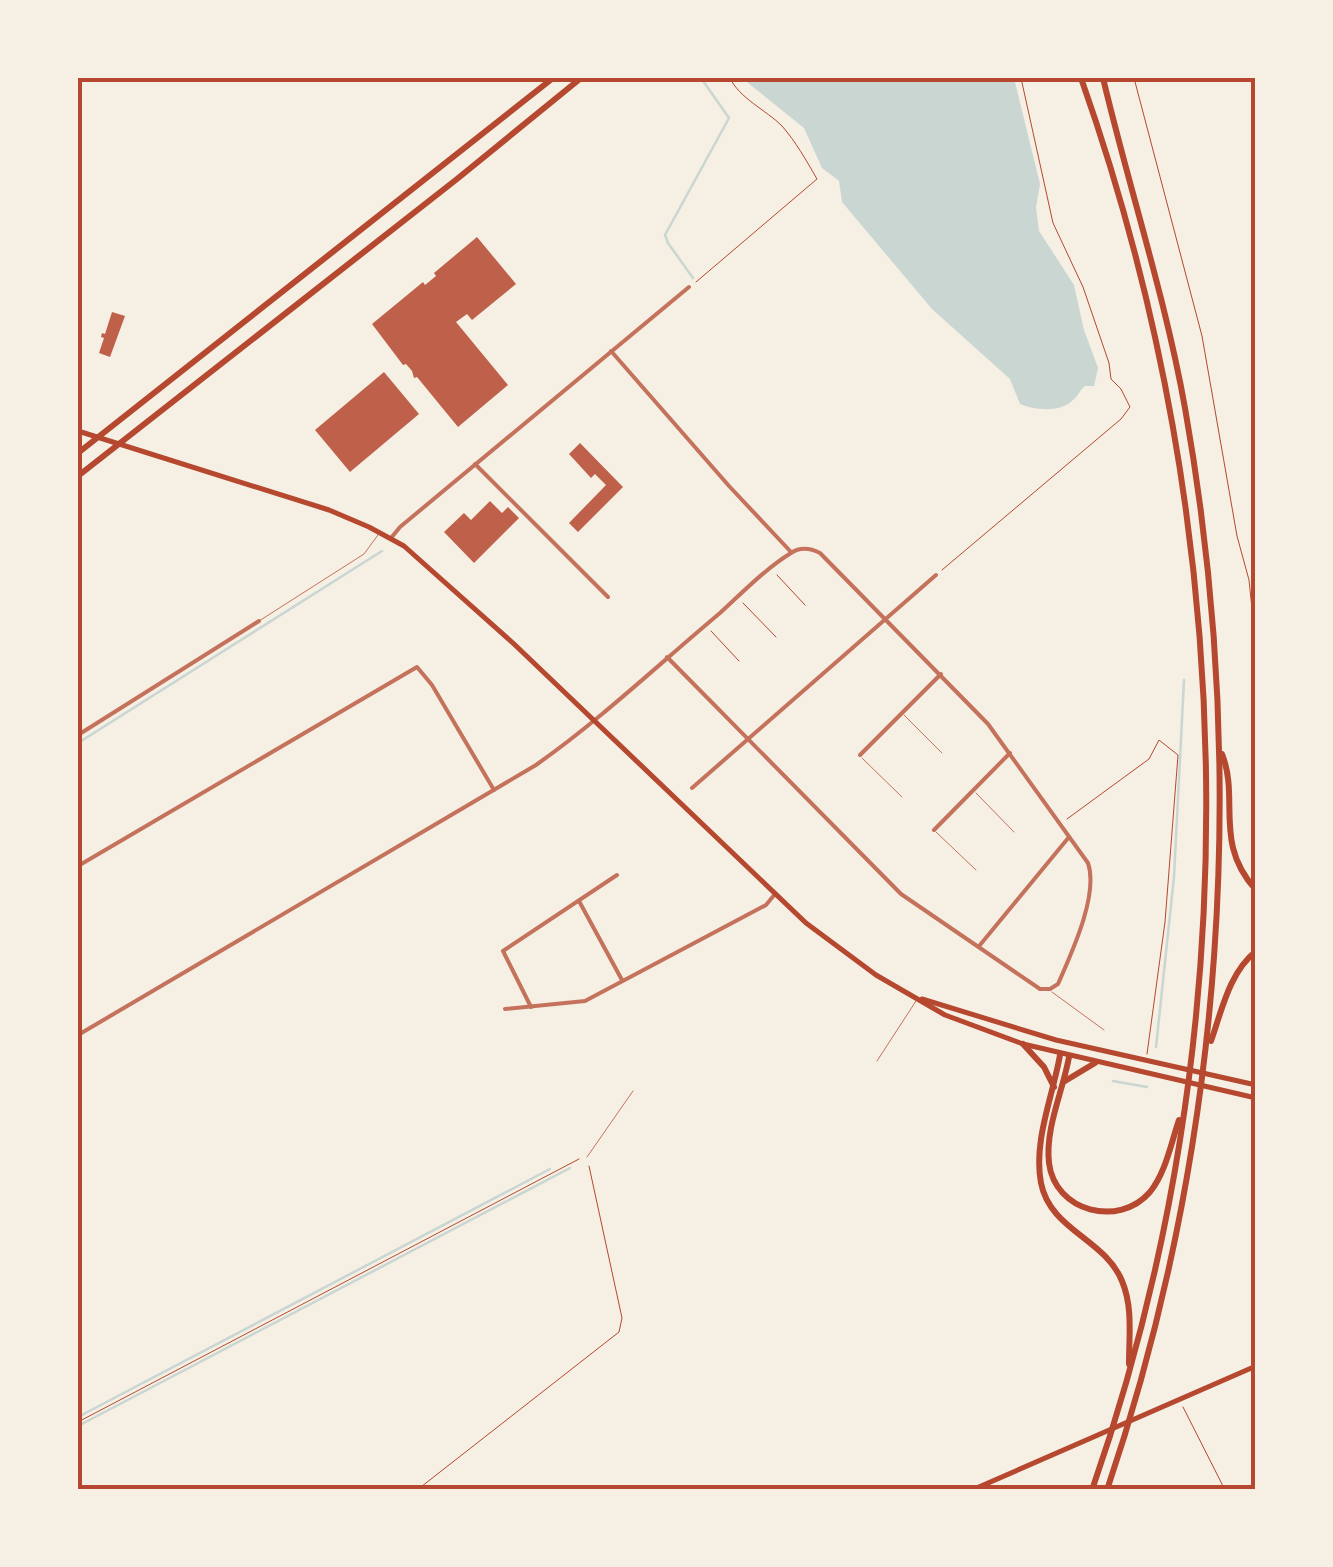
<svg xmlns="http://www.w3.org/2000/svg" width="1333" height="1567" viewBox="0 0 1333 1567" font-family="Commissioner,sans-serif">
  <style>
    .water { fill: #c9d6d2 }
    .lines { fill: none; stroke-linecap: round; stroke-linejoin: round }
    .stream { stroke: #c9d6d2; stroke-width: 2.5 }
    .building { fill: #bf614a }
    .path { stroke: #b5482f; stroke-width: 1 }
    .service { stroke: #c5725c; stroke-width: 1 }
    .minor { stroke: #c5725c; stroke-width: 4 }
    .secondary { stroke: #b5482f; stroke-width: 5 }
    .motorway { stroke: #b5482f; stroke-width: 6 }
    .neatline { fill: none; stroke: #b5482f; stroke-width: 4 }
  </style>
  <rect width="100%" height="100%" fill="#f6efe4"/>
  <path class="water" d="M 742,78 L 1014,78 L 1040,184 L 1036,207 L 1039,231 L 1074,285 L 1084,330 L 1098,368 L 1094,386 L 1085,386 C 1080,390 1078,396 1073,400 C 1061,413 1034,410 1020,404 L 1010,379 L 932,309 L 842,202 L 839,181 L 822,168 L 804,128 Z"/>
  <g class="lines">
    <g class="stream">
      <polyline points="693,278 668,243 665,235 729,118 701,78"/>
      <polyline points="78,743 382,551"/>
      <polyline points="1156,1047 1174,877 1184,680"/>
      <polyline points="1113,1081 1147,1087"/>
      <polyline points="78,1417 550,1169"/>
      <polyline points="78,1426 570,1168"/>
    </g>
  </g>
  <g class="building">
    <polygon points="477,237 516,284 472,320 467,314 456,322 508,385 458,427 417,377 414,378 412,371 406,364 403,365 372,324 423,282 425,285 436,276 434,273"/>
    <polygon points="112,312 125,316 110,357 99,353 104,338 101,337 102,333 105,334"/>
    <polygon points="384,372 419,414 350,472 315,430"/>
    <polygon points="580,443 623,487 578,532 569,523 606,485 595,474 591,478 569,454"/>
    <polygon points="490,501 502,513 508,507 519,518 474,563 444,532 464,513 471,520"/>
  </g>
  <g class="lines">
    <g class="path">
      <polyline points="1134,78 1202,336 1237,536 1249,580 1256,647"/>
      <polyline points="78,173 78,175"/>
      <path d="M 696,282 L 817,179 C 806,160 796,142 782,126 C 766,110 739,98 730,78"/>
      <polyline points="942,570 1121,419 1130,407 1121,389 1111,379 1109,363 1083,287 1053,223 1021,78"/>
      <polyline points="777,575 805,605"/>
      <polyline points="743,603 776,637"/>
      <polyline points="711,631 739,661"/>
      <polyline points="1067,819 1149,759 1159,740 1178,755 1165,922 1147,1054"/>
      <polyline points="1183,1407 1225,1490"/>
      <polyline points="78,1422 579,1159"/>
      <polyline points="417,1490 619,1332 622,1318 589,1166"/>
    </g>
    <g class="service">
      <polyline points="259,621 364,554 378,535"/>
      <polyline points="904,715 942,753"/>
      <polyline points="862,758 902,797"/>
      <polyline points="976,793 1014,832"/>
      <polyline points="936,832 976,870"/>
      <polyline points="1052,992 1104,1030"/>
      <polyline points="877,1061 916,1001"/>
      <polyline points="587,1157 633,1091"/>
    </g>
    <g class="minor">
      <polyline points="611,351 729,486 791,552"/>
      <polyline points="475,464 608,597"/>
      <polyline points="391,538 400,527 689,287"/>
      <polyline points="78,735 259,621"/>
      <polyline points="860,755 941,674"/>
      <polyline points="692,788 936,575"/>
      <polyline points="934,830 1010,753"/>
      <polyline points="78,866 417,667 432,685 494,790"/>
      <polyline points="579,901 622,980"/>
      <polyline points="980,945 1069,837"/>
      <polyline points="531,1007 503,951 617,875"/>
      <polyline points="505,1009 585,1001 766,905 775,894"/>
      <path d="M 78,1035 L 536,765 C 600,720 659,664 720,613 C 742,593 765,569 791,553 C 800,547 810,548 820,553 L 988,724 L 1088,863 C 1099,895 1071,954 1058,984 L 1050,989 L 1040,989 L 901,894 L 667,657"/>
    </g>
    <g class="secondary">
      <polyline points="78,431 329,510 369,527 404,546 514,644 806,923 876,975 945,1015 1023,1044 1256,1098"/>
      <polyline points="922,999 1056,1040 1256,1085"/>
      <polyline points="972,1490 1256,1366"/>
    </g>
    <g class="motorway">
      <path d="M 1081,78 C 1241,530 1251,1035 1092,1490"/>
      <path d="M 1103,78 C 1129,188 1165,296 1185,408 C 1249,769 1225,1141 1107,1490"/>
      <polyline points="78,453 553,78"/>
      <polyline points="78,476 457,179 581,78"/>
      <path d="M 1222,754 C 1240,799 1213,843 1256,890"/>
      <path d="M 1211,1041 C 1222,1010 1229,973 1256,951"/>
      <polyline points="1023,1044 1044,1067 1054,1087"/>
      <path d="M 1060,1055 C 1053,1096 1033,1141 1041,1183 C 1050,1230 1105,1239 1122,1281 C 1133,1307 1129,1336 1129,1364"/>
      <path d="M 1069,1057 C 1063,1091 1045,1128 1049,1163 C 1055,1212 1119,1228 1150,1192 C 1166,1172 1171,1143 1179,1120"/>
      <polyline points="1065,1081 1095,1063"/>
    </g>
  </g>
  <rect width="1333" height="1567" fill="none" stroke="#f6efe4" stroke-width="160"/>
  <rect x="80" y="80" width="1173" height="1407" class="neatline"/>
</svg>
